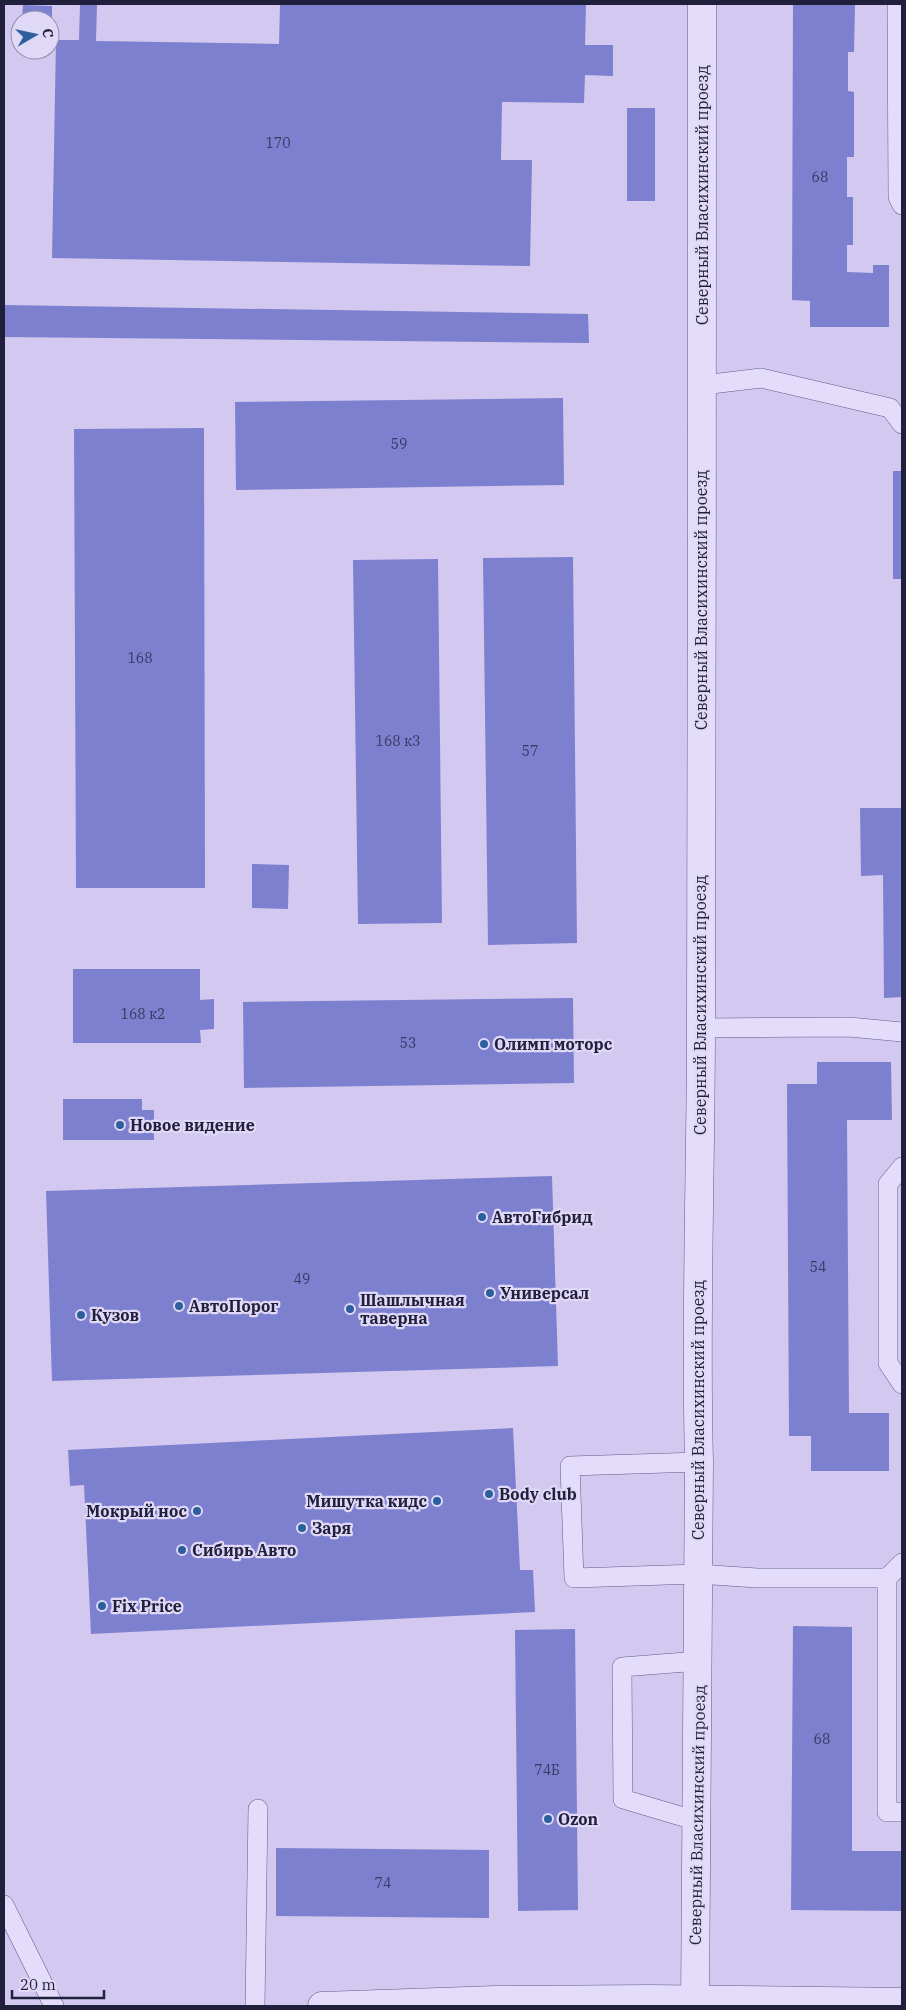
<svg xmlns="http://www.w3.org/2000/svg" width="906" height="2010" viewBox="0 0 906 2010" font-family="'IBM Plex Serif',serif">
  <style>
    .building { fill: #7d80ce }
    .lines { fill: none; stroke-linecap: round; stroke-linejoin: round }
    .service-casing { stroke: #605c8c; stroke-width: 20 }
    .minor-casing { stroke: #605c8c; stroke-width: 29 }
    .service { stroke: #e3dcfa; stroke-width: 19 }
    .minor { stroke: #e3dcfa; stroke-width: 28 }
    .poi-dot { fill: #2b5f9d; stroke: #e0d8f7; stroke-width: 2 }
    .labels { text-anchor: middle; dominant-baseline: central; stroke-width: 4.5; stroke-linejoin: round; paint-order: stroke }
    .number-label { font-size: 14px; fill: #383860 }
    .street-label { font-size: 16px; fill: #21203c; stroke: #e0d8f7 }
    .poi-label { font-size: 16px; font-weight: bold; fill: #21203c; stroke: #e0d8f7; text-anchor: start }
  </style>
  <rect width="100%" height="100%" fill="#d2c8f0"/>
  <g class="building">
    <polygon points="80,4 97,4 96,41 279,44 280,4 586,4 585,45 613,45 613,76 585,75 584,103 502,102 501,160 532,160 530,266 52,258 56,40 79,40"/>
    <polygon points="793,4 855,4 854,52 848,52 848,91 854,92 854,157 847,157 847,197 853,197 853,245 847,245 847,272 873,273 873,265 889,265 889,327 810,327 810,301 792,300"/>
    <polygon points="23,5 52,6 52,25 50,25 50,20 22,20"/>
    <rect x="627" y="108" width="28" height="93"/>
    <polygon points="4,305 588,314 589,343 4,337"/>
    <polygon points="563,398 564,485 236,490 235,402"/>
    <polygon points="204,428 205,888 76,888 74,429"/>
    <rect x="893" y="471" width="9" height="108"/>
    <polygon points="573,557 577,943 488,945 483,558"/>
    <polygon points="438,559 442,923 358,924 353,560"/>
    <polygon points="860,808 902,808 902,997 884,998 883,875 861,876"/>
    <polygon points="252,864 289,865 288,909 252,908"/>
    <polygon points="73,969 200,969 200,1000 214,999 214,1029 200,1030 201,1043 73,1043"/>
    <polygon points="573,998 574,1083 244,1088 243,1002"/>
    <polygon points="817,1062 891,1062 892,1120 847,1120 849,1413 889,1413 889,1471 811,1471 811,1436 789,1436 787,1084 817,1084"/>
    <polygon points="63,1099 142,1099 142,1110 154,1110 154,1140 63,1140"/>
    <polygon points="552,1176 558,1366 52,1381 46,1191"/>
    <polygon points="513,1428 520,1570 533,1570 535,1612 91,1634 84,1485 70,1486 68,1450"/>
    <polygon points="793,1626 852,1627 852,1851 902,1851 902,1911 791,1910"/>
    <polygon points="575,1629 578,1910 518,1911 515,1630"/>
    <polygon points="276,1848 489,1850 489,1918 276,1916"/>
  </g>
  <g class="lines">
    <g class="service-casing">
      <g id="service">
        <polyline points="897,4 898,197 902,205"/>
        <polyline points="703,385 761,378 890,408 902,424"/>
        <polyline points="701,1028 849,1027 902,1032"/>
        <polyline points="902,1167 888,1184 888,1363 902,1384"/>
        <polyline points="699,1462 570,1466 574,1578 698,1574 757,1578 887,1578 887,1812 902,1812"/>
        <polyline points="887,1578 902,1563"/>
        <polyline points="697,1821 623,1799 622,1667 699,1661"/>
        <polyline points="4,1905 54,2006"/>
        <polyline points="255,2006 258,1809"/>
      </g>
    </g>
    <g class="minor-casing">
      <g id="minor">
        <polyline points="322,2006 496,2000 650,1999 902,2002"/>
        <path d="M 695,2006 L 699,1462 C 695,1315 701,1169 701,1022 C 701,683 703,343 702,4"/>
      </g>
    </g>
    <use href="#service" class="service"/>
    <use href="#minor" class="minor"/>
  </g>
  <g class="poi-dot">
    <circle cx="484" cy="1044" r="5"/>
    <circle cx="120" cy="1125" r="5"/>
    <circle cx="482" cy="1217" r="5"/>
    <circle cx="490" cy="1293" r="5"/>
    <circle cx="179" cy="1306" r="5"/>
    <circle cx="350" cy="1309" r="5"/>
    <circle cx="81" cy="1315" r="5"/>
    <circle cx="489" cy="1494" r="5"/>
    <circle cx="437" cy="1501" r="5"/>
    <circle cx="197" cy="1511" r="5"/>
    <circle cx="302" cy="1528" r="5"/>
    <circle cx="182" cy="1550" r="5"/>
    <circle cx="102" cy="1606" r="5"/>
    <circle cx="548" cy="1819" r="5"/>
  </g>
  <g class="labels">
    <g class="number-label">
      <text x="278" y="143">170</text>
      <text x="820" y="177">68</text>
      <text x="399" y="444">59</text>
      <text x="140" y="658">168</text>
      <text x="398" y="741">168 к3</text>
      <text x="530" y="751">57</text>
      <text x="143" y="1014">168 к2</text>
      <text x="408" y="1043">53</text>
      <text x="818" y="1267">54</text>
      <text x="302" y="1279">49</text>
      <text x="822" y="1739">68</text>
      <text x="547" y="1770">74Б</text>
      <text x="383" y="1883">74</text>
    </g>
    <g class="street-label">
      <text transform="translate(702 195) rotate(-90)">Северный Власихинский проезд</text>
      <text transform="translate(701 600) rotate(-90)">Северный Власихинский проезд</text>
      <text transform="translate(700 1005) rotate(-90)">Северный Власихинский проезд</text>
      <text transform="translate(698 1410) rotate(-90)">Северный Власихинский проезд</text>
      <text transform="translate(697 1815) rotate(-89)">Северный Власихинский проезд</text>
    </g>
    <g class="poi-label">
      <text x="494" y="1044">Олимп моторс</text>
      <text x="130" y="1125">Новое видение</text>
      <text x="492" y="1217">АвтоГибрид</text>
      <text x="500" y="1293">Универсал</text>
      <text x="360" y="1300">Шашлычная<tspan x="360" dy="18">таверна</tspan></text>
      <text x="189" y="1306">АвтоПорог</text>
      <text x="91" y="1315">Кузов</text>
      <text x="499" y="1494">Body club</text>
      <text x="427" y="1501" text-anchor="end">Мишутка кидс</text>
      <text x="187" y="1511" text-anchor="end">Мокрый нос</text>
      <text x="312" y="1528">Заря</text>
      <text x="192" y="1550">Сибирь Авто</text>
      <text x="112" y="1606">Fix Price</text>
      <text x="558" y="1819">Ozon</text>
    </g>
  </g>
  <rect width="906" height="2010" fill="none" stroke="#21203c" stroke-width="10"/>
  <g transform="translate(35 35) rotate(81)"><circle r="24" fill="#e0d8f7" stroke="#948eac"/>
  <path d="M0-4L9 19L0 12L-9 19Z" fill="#2b5f9d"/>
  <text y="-8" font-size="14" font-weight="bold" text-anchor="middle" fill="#21203c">С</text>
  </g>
  <path d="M12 1990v8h92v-8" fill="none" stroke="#21203c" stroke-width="2.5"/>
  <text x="20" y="1990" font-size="15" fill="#21203c" stroke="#e0d8f7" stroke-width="4" paint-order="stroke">20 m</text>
</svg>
